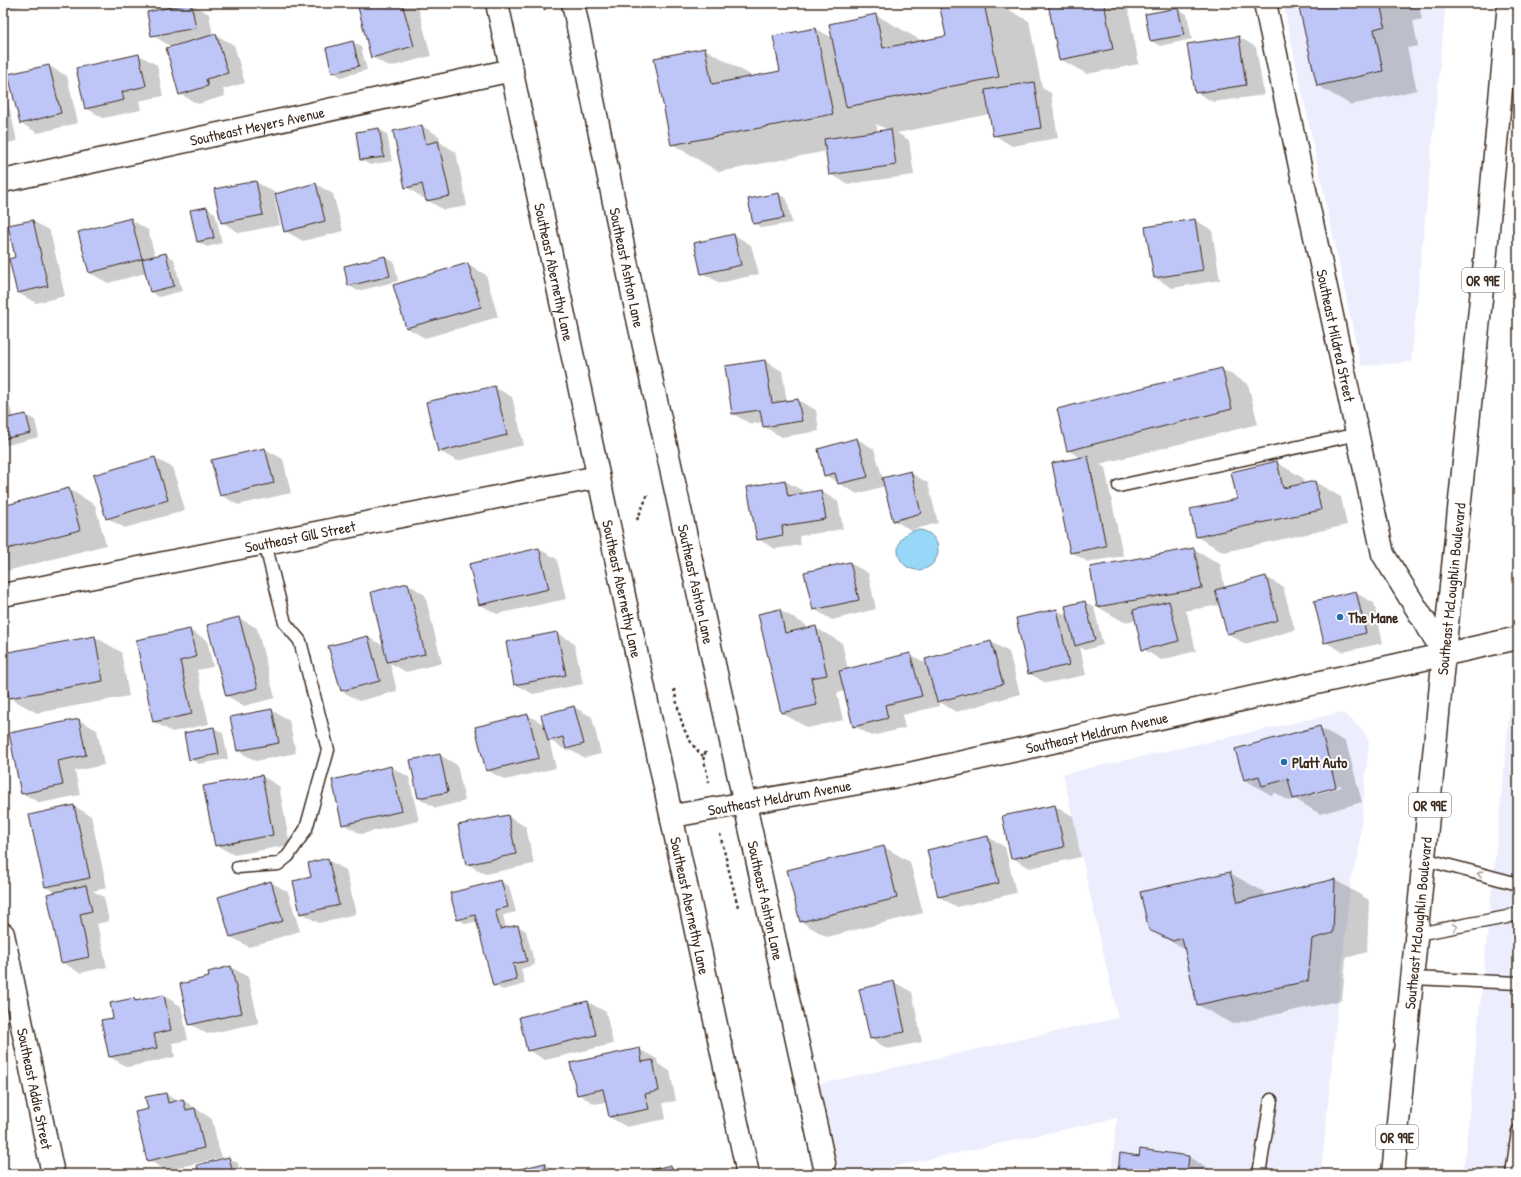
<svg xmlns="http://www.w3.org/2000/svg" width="1521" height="1177" viewBox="0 0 1521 1177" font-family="'Patrick Hand',sans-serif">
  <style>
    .built { fill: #eceefd }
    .water { fill: #97d8f9; stroke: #7292a1 }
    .shadow { fill: #0003; fill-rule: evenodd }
    .building { fill: #bec5f7; stroke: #3b2a1e }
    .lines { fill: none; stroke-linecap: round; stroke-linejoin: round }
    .lane-casing { stroke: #3b2a1e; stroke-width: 15 }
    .street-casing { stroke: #3b2a1e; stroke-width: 25 }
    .primary-casing { stroke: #3b2a1e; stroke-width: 25 }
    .path { stroke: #3b2a1e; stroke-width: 2.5; stroke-dasharray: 3 3; stroke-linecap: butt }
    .lane { stroke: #fff; stroke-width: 12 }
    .street { stroke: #fff; stroke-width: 22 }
    .primary { stroke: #fff; stroke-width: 22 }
    .oneway { stroke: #a79f9a }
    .poi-dot { fill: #1f6fb2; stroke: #fff; stroke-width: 1.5 }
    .labels { text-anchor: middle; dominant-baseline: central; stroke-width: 4; stroke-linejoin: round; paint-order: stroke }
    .shield { fill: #fff; stroke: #766a62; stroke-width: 1 }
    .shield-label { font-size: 14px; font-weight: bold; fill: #3b2a1e }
    .street-label { font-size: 15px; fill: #3b2a1e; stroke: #fff }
    .poi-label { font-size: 15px; font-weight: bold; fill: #3b2a1e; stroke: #fff; text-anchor: start }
  </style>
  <rect width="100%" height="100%" fill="#fff"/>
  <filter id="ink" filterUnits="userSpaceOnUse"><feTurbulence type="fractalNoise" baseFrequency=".025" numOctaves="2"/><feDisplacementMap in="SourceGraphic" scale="8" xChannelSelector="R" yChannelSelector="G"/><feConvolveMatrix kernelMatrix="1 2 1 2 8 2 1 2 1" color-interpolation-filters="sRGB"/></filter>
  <g filter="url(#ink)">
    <g class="built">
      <polygon points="1283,3 1446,3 1411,362 1361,366"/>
      <polygon points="1518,686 1518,1174 1463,1174 1511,700"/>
      <polygon points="1338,713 1344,714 1350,718 1365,733 1369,742 1358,858 1351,878 1321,1174 1111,1174 1117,1118 860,1174 840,1174 819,1084 1118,1018 1063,774"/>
    </g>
    <circle class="water" cx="918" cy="550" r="20"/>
    <g class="shadow">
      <polygon points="3,3 35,3 3,10"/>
      <polygon points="358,3 417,3 431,56 390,67 372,57"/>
      <path d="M 940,3 L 997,3 L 1029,21 L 1042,88 L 1051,93 L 1058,138 L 1012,146 L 994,135 L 990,114 L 897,133 L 909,140 L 914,175 L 848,184 L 830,174 L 827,151 L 719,172 L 672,144 L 705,49 L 752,76 L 752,78 L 781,72 L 816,29 L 833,38 L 830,24 L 876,15 L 922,41 L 947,36 ZM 876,124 L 888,130 L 878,132 Z"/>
      <polygon points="1049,3 1127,3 1139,64 1087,74 1060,59"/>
      <polygon points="1193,3 1236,3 1202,8"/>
      <polygon points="1299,3 1418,3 1422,19 1413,21 1418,46 1407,48 1417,90 1351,105 1317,85"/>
      <polygon points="191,4 209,14 213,36 216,35 234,45 245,83 223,89 225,96 198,104 180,94 177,44 170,46 152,35 148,12"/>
      <polygon points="1178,9 1187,14 1192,39 1160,46 1151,41 1146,15"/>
      <polygon points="1239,37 1256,47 1264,95 1213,102 1196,92"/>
      <polygon points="353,42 361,47 367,70 341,77 333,72"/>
      <polygon points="139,55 157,65 163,96 139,101 141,110 103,118 86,108"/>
      <polygon points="49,66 67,76 78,123 38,133 20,123"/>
      <polygon points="3,94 7,96 17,141 3,144"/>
      <polygon points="422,126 439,136 441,143 456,152 467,206 444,210 427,200 426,197 423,198 406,187"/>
      <polygon points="379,129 387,134 392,161 370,165 361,160"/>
      <polygon points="256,182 274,192 274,195 316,184 333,194 343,231 303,241 285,231 276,195 274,196 280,225 239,233 222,222"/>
      <polygon points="779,194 787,199 792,223 762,228 754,223"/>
      <polygon points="207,208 215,213 222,243 207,247 198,242 191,211"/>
      <polygon points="130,219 148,230 155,256 165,254 174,259 182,291 159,297 151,292 146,273 108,283 90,273 80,233"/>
      <polygon points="1195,220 1212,230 1220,280 1172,288 1154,277"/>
      <polygon points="33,221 50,231 65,296 36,303 18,293 16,258"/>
      <polygon points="734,235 751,245 759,274 720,283 702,273"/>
      <polygon points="385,257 394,262 398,281 358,291 349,286"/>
      <polygon points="468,264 486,275 498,317 425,338 407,328"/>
      <polygon points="765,361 782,371 787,402 798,400 816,410 819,431 782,437 764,427 763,422 751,424 733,414"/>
      <polygon points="1222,369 1248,384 1258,424 1100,464 1105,468 1123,556 1088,562 1071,552 1082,459 1068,450"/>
      <polygon points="3,382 13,418 26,415 35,420 39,437 7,445 3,442"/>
      <polygon points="494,387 512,397 524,445 457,461 439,451"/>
      <polygon points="857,439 874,449 883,479 911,473 928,483 938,523 911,530 893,520 885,486 857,494 825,475"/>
      <polygon points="265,449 283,459 291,493 238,505 221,495"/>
      <polygon points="155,458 173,468 185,510 125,528 107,518"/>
      <polygon points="1276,462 1303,478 1304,484 1315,482 1341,497 1347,525 1224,552 1197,537"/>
      <polygon points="785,481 803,491 803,494 820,491 838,501 843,529 799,536 801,545 775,549 758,539 749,488"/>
      <polygon points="69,489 95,505 106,545 3,572 3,507"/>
      <polygon points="539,549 557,559 566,599 497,614 479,604 471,564"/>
      <polygon points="1194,549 1220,564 1225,589 1266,577 1283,587 1295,630 1245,644 1227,633 1220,605 1184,611 1187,613 1196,651 1161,660 1143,649 1136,620 1124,622 1098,607 1091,568"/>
      <polygon points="850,563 868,573 876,609 832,620 814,609"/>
      <polygon points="408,584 425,595 442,663 406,672 390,663 397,691 359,701 342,691 368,637 384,646"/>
      <polygon points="1356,593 1374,603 1383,643 1343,652 1325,642"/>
      <polygon points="1085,602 1094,607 1103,645 1085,650 1080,647 1086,675 1046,683 1028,673 1057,610 1069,617"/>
      <polygon points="780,610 806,625 807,630 816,628 842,643 848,670 910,654 927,664 991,642 1009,652 1020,694 956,712 938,701 939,706 902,715 905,728 872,736 854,726 845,691 837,693 843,720 808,728 782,713"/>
      <polygon points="239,618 257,628 275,698 244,706 227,696"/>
      <polygon points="189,630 207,640 213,667 197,670 209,724 172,732 154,722"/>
      <polygon points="557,633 574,643 583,684 533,694 515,684"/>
      <polygon points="95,637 121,652 129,696 37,713 10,698 3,654"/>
      <polygon points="574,707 592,717 601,754 584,758 570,750 567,751 549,740 556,768 505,780 487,770 528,715 545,725"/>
      <polygon points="271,710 289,720 296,753 256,761 238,751"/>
      <polygon points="79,720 97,730 104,765 75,771 80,795 40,803 22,793 10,734"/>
      <path d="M 1319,727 L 1346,742 L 1362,802 L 1320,814 L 1295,799 L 1289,801 L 1276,793 L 1271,795 L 1245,780 ZM 1341,785 L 1341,787 L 1313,795 L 1311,793 Z"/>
      <polygon points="214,728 223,733 228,759 199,764 190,759"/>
      <polygon points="440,755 457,765 465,801 436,808 419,798"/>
      <polygon points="391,767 409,777 419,821 361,834 343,824 333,780"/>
      <polygon points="262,776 279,786 290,845 234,855 216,845"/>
      <polygon points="74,806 91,816 107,888 93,891 104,897 109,921 97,924 107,967 80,973 62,962 57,893 46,887"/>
      <polygon points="1055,806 1073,816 1081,857 1030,868 1012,858"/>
      <polygon points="508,816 526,827 534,864 485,874 467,864 460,826"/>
      <polygon points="988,837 1005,847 1016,893 957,907 939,897"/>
      <polygon points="884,847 910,862 923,913 827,937 800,921"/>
      <polygon points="328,860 346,870 356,914 319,923 301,913 312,878"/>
      <polygon points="1230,873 1264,892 1265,897 1335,880 1369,900 1367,952 1346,958 1342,1000 1232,1024 1198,1005 1186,950 1150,930"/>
      <polygon points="500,881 509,886 516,912 503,915 506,928 518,926 526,931 535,965 521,969 525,984 503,990 494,985 478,921 466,924 458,919"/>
      <polygon points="271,882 288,892 300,931 249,947 231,937 220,898"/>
      <polygon points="231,967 248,977 259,1023 207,1034 190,1024 211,978"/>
      <polygon points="894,982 912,992 922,1042 888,1049 871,1039"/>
      <polygon points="164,996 181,1006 188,1040 172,1043 175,1057 127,1067 110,1057 114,1018 111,1004 134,999 139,1001"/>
      <polygon points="588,1002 606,1012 613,1044 545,1060 528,1050"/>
      <polygon points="639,1049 657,1059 658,1064 670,1071 676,1101 663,1103 666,1119 627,1127 609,1117 606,1102 595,1104 578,1094"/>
      <polygon points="166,1094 179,1101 183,1100 212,1119 221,1158 166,1170 148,1160 149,1109"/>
      <polygon points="1141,1150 1189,1157 1215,1172 1215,1174 1122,1174 1119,1172 1140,1157"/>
      <polygon points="229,1158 238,1163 240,1174 200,1174"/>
      <polygon points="545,1165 561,1174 503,1174"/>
      <polygon points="671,1166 684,1174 637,1174"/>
    </g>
    <g class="building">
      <polygon points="191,3 196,28 151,36 147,12"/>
      <polygon points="357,3 402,3 414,46 371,58"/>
      <polygon points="939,3 984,3 999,77 846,107 829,24 876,14 883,48 946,36"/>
      <polygon points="1048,3 1104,3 1113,49 1059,60"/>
      <polygon points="1298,3 1380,3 1385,26 1374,29 1383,71 1317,86"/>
      <polygon points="1178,8 1184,35 1150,41 1145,14"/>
      <polygon points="816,28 833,114 671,145 654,58 705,48 712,84 780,71 773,36"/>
      <polygon points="216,34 228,73 206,79 208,86 179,95 166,48"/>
      <polygon points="1239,36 1246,85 1195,93 1187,44"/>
      <polygon points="353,41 359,66 332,73 326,48"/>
      <polygon points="139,54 146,86 122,92 124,100 85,109 76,68"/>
      <polygon points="49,65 61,113 20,124 8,74"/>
      <polygon points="1034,82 1041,128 993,136 985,90"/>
      <polygon points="422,125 426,144 438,141 450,196 426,201 422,184 405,188 393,131"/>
      <polygon points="379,128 384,157 360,160 356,132"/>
      <polygon points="891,129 896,165 829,175 824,139"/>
      <polygon points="256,181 263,215 221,223 214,189"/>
      <polygon points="316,183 325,221 284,232 275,194"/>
      <polygon points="779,193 784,218 753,224 748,199"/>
      <polygon points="207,207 214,238 197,242 190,210"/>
      <polygon points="131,218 142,259 89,273 78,232"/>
      <polygon points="1195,219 1203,270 1154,278 1145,227"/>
      <polygon points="33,220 48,286 17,293 9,259 15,257 8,225"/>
      <polygon points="734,234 741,265 701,274 694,243"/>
      <polygon points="166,253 174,286 150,292 142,259"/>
      <polygon points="385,256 390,276 348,286 344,266"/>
      <polygon points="468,263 481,307 406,328 393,285"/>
      <polygon points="765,360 772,403 798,399 802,421 763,427 760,410 732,414 725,366"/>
      <polygon points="1222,368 1232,409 1067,451 1057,409"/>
      <polygon points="495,386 507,435 438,452 426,402"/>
      <polygon points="26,414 31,433 3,439 3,419"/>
      <polygon points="857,438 868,477 838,484 835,473 824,476 818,449"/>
      <polygon points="265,448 274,483 220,496 211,460"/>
      <polygon points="1088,456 1106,546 1070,553 1052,463"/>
      <polygon points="155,457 168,500 106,519 93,475"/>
      <polygon points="1277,461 1283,488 1315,481 1321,510 1196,537 1190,509 1237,499 1231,472"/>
      <polygon points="911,471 921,513 893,521 882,478"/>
      <polygon points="785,480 788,496 821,490 826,519 782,526 783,535 757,540 747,487"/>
      <polygon points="69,488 80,530 3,550 3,506"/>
      <polygon points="539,548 549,589 479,605 469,564"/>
      <polygon points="1194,548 1202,588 1097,607 1090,567"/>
      <polygon points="850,562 859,600 813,610 804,572"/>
      <polygon points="1266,576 1278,620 1227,634 1215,590"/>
      <polygon points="408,583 425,654 387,662 371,592"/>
      <polygon points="1356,591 1366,633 1324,643 1314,601"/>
      <polygon points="1085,601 1095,640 1075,646 1065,606"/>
      <polygon points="1169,601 1179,641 1142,650 1133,610"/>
      <polygon points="780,609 785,633 816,626 827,675 811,678 817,705 781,713 758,614"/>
      <polygon points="1057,609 1069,665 1028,674 1016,618"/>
      <polygon points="239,617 258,688 226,696 207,625"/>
      <polygon points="190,629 196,657 180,661 192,714 153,722 136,640"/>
      <polygon points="557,632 566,675 514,685 506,642"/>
      <polygon points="95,636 103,681 9,698 3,662 3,653"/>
      <polygon points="368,636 380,681 341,691 328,646"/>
      <polygon points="991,641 1003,684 937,702 925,659"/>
      <polygon points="910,653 922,696 885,705 888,718 853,727 839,671"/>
      <polygon points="574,706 584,744 566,749 563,737 548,741 541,715"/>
      <polygon points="272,709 279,743 237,751 230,717"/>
      <polygon points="528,714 539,758 486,771 475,727"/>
      <polygon points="79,719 86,755 58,761 63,785 21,794 9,733"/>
      <polygon points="1320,726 1336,787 1293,799 1288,779 1262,786 1259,776 1244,780 1235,749"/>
      <polygon points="214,727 219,754 189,760 184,733"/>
      <polygon points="440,754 448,792 418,798 410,760"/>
      <polygon points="391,766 402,811 342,825 332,780"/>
      <polygon points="262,775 273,835 215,846 203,786"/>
      <polygon points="74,805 90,878 45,887 29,815"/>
      <polygon points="1055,805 1064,847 1011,859 1002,816"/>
      <polygon points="508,815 516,854 466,865 458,825"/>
      <polygon points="988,836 999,883 938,897 927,850"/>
      <polygon points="884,846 897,898 800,922 787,870"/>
      <polygon points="328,858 339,905 300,914 293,881 311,877 308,863"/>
      <polygon points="1230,872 1238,902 1335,879 1333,933 1312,939 1308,981 1197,1005 1182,938 1173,941 1149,930 1140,892"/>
      <polygon points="501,880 508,907 495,910 500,929 518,925 527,961 513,964 517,980 493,986 475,915 457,920 450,893"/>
      <polygon points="271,881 283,921 230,937 218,897"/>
      <polygon points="86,885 92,911 80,914 89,957 61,963 47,894"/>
      <polygon points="231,966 242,1013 189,1025 180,984 209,977 208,972"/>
      <polygon points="894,981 905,1032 870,1039 859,989"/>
      <polygon points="164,995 171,1030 154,1034 157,1048 109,1057 101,1020 113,1018 110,1003 134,998 135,1001"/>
      <polygon points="588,1001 596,1035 527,1051 519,1017"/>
      <polygon points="640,1048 642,1062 653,1060 659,1091 645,1094 649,1109 609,1117 603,1089 577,1095 570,1063"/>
      <polygon points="166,1093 168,1103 183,1099 186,1110 195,1108 204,1148 147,1161 135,1112 148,1109 145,1097"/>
      <polygon points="1140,1149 1189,1156 1187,1174 1127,1174 1118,1173 1120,1153 1139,1156"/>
      <polygon points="229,1157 233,1174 199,1174 197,1165"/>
      <polygon points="545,1163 547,1174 499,1174"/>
      <polygon points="671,1165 673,1174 633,1174"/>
    </g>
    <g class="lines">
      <g class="lane-casing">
        <g id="lane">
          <polyline points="1119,486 1358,434"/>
          <polyline points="1424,859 1518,884"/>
          <polyline points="238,867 278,864 288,856 306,829 328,750 300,641 285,623 265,543"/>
          <polyline points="1417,934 1507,917 1518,913"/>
          <polyline points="1413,978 1518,983"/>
          <polyline points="1259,1174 1271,1100"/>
          <polyline points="1512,1174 1518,1131"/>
        </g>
      </g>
      <g class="street-casing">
        <g id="street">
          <path id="s1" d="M 497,3 L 748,1174"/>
          <path id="s2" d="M 573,3 L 638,319 L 824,1163"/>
          <path id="s3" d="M 1265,3 L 1383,554 L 1444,653"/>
          <path id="s4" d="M 3,181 L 512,70"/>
          <path id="s5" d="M 3,595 L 598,477"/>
          <path id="s6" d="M 673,816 L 909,774 L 1518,638"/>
          <path id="s7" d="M 3,934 L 53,1174"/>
        </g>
      </g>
      <g class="primary-casing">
        <g id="primary">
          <path id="s8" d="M 1393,1174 L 1444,653 L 1486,251 L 1509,3"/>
        </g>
      </g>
      <g class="path">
        <polyline points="544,3 545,10"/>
        <polyline points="637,520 648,494"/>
        <path d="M 674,689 C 680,716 682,737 703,756"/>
        <polyline points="706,752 703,756 709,782"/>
        <polyline points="720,834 738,907"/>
      </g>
      <use href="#lane" class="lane"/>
      <use href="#street" class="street"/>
      <use href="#primary" class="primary"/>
    </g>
    <defs><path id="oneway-chevron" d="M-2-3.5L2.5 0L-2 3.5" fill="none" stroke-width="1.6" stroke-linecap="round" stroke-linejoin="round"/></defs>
    <g class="oneway">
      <use href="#oneway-chevron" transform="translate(1480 874) rotate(-165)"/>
      <use href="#oneway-chevron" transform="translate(1455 927) rotate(-10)"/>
    </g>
  </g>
  <g class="poi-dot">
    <circle cx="1340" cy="617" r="4"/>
    <circle cx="1284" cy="762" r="4"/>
  </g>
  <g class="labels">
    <g class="shield">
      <rect x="1462" y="268" width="42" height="24" rx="3"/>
      <rect x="1409" y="793" width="42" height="24" rx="3"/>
      <rect x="1376" y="1125" width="42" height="24" rx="3"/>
    </g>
    <g class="shield-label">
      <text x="1483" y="280">OR 99E</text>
      <text x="1430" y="805">OR 99E</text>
      <text x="1397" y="1137">OR 99E</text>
    </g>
    <g class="street-label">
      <text stroke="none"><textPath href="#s4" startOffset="260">Southeast Meyers Avenue</textPath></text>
      <text stroke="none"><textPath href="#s2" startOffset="270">Southeast Ashton Lane</textPath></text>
      <text stroke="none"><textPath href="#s1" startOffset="275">Southeast Abernethy Lane</textPath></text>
      <text stroke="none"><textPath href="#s3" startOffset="340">Southeast Mildred Street</textPath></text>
      <text stroke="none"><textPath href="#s5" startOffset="303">Southeast Gill Street</textPath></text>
      <text stroke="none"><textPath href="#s2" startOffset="594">Southeast Ashton Lane</textPath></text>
      <text stroke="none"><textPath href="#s8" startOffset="588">Southeast McLoughlin Boulevard</textPath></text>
      <text stroke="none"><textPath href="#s1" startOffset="599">Southeast Abernethy Lane</textPath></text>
      <text stroke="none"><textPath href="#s6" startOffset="432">Southeast Meldrum Avenue</textPath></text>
      <text stroke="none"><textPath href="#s6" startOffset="108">Southeast Meldrum Avenue</textPath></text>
      <text stroke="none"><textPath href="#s2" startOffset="918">Southeast Ashton Lane</textPath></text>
      <text stroke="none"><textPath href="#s1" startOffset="923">Southeast Abernethy Lane</textPath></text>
      <text stroke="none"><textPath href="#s8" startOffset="252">Southeast McLoughlin Boulevard</textPath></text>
      <text stroke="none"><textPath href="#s7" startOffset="158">Southeast Addie Street</textPath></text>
    </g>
    <g class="poi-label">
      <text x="1348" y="617">The Mane</text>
      <text x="1292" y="762">Platt Auto</text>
    </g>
  </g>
  <rect width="1521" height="1177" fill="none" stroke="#fff" stroke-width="16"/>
  <rect x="8" y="8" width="1505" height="1161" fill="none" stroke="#3b2a1e" stroke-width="1.5" filter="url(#ink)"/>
</svg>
